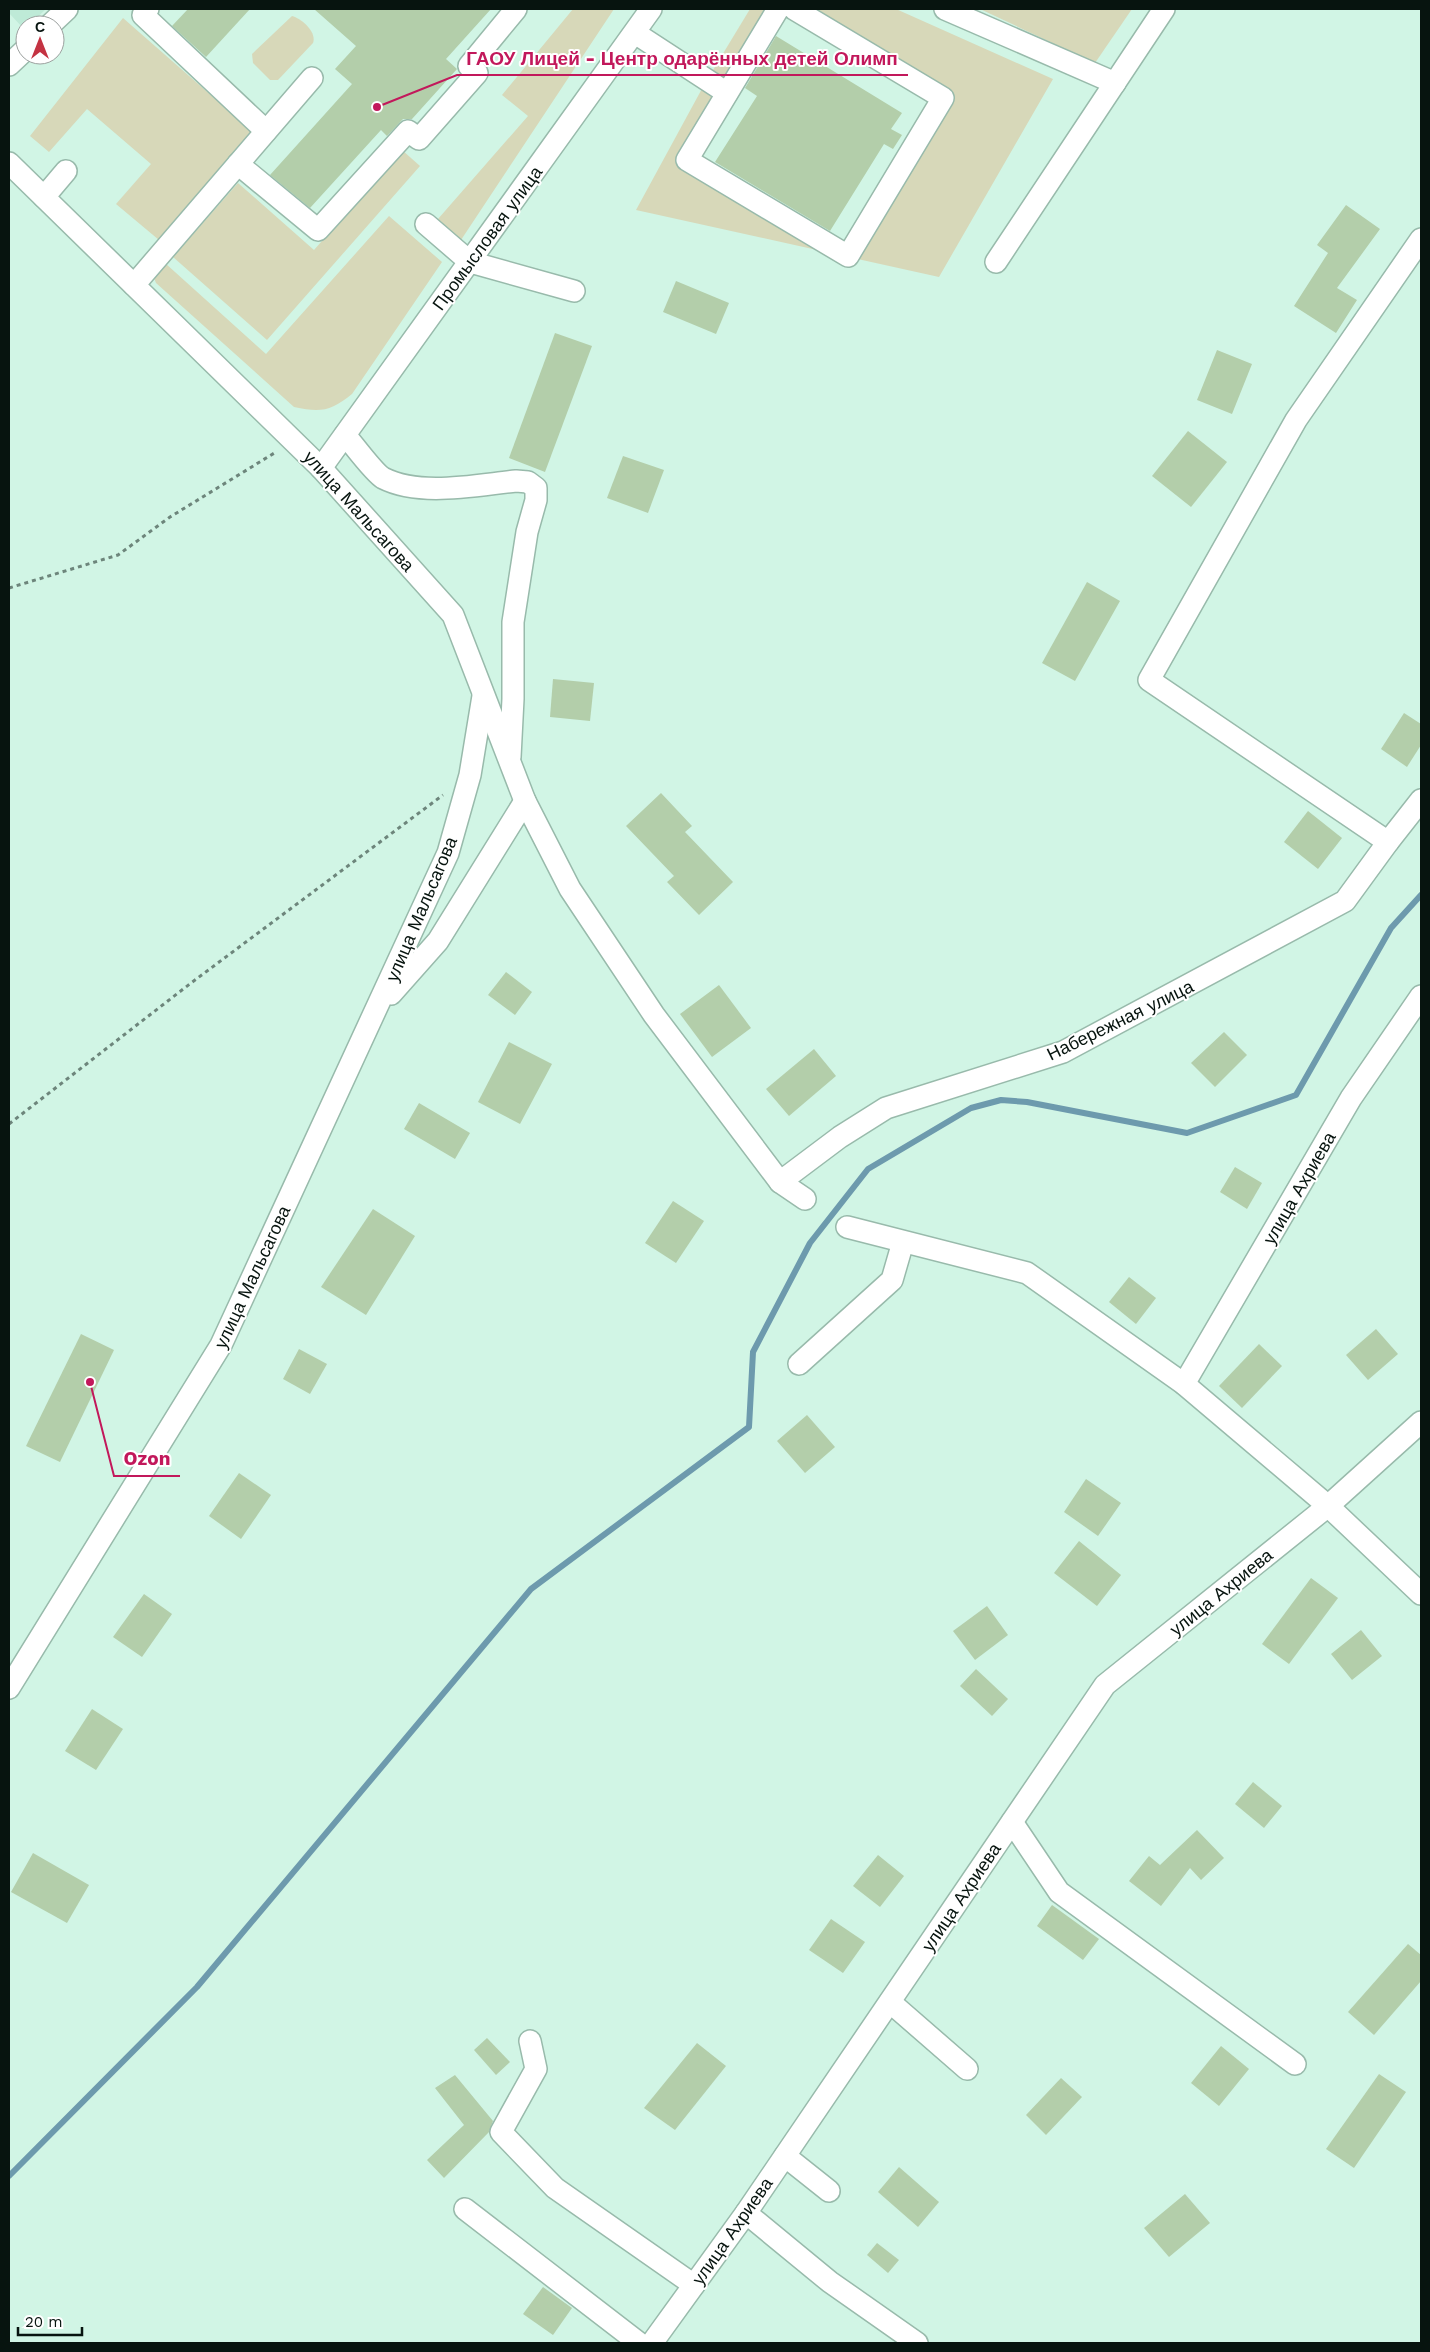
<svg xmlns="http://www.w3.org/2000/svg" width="1430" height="2352" viewBox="0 0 1430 2352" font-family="'Work Sans',sans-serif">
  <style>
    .built { fill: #beead7 }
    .green { fill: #d7d8b9 }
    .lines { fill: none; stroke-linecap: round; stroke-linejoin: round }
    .stream { stroke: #6d9aad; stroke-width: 6 }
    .building { fill: #b3ceaa }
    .minor-casing { stroke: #98baab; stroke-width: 24 }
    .path { stroke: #6d857b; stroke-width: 3; stroke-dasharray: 4 4; stroke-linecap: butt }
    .minor { stroke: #fff; stroke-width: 21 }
    .labels { text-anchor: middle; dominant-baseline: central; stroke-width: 4; stroke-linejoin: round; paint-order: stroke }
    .street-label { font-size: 18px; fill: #07140f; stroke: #fff }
    .leader { fill: none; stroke: #c2185b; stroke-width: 2 }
    .callout-dot { fill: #c2185b; stroke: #fff; stroke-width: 2 }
    .callout-label { font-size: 19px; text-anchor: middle; font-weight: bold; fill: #c2185b; stroke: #fff; stroke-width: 4; stroke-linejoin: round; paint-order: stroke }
  </style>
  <rect width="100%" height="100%" fill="#d1f5e5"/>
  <polygon class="built" points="9,9 46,9 29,25 25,25 24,29 9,13"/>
  <g class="green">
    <polygon points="573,9 614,9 461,240 438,219 528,116 502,95"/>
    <polygon points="750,9 778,9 731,88 710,75"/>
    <polygon points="794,9 896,9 1053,79 939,277 636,210 704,85 724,98 687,159 847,256 943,98"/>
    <polygon points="980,9 1132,9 1095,63"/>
    <path d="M 292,16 C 302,19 317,32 313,43 L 278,80 L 270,80 L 253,63 L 252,54 Z"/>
    <polygon points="123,18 253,132 159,240 116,204 151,164 87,109 49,152 30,136"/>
    <polygon points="402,150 420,166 267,340 173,257 238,183 314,250"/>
    <path d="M 389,216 L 442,262 L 352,394 C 331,411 321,413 294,407 L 156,283 L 154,278 L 165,263 L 266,354 Z"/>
  </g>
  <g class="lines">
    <polyline class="stream" points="9,2176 197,1987 531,1589 749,1427 753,1352 810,1243 868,1169 971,1108 1001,1100 1027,1102 1187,1133 1296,1095 1391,928 1421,895"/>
  </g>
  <g class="building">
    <polygon points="188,9 250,9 206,57 172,26"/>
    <polygon points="314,9 491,9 446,59 457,69 412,119 403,119 387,136 381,130 310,208 270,175 352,84 335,69 356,46"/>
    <polygon points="776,36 902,113 891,129 902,135 893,149 884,144 830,231 715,162 757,96 745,88"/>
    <polygon points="1346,205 1380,229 1337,288 1357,300 1336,333 1294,306 1328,253 1317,245"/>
    <polygon points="676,281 729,303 716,334 663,312"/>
    <polygon points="555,333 592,346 545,472 509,458"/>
    <polygon points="1217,350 1252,364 1232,414 1197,400"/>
    <polygon points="1188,431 1227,462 1191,507 1152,476"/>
    <polygon points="623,456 664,470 648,513 607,498"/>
    <polygon points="1087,582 1120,601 1075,681 1042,663"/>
    <polygon points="553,679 594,683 590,721 550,717"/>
    <polygon points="1404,713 1421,724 1421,745 1407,767 1381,749"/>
    <polygon points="661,793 692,826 685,832 733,882 699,915 667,882 674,876 626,826"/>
    <polygon points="1308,811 1342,838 1318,869 1284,842"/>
    <polygon points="506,972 532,992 515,1015 488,995"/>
    <polygon points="719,985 751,1028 712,1057 680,1014"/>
    <polygon points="1224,1032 1247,1055 1215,1087 1191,1063"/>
    <polygon points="509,1042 552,1064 520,1124 478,1102"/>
    <polygon points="814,1049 836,1076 789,1116 766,1089"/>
    <polygon points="419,1103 470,1133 455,1159 404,1129"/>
    <polygon points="1235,1167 1262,1183 1247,1209 1220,1192"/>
    <polygon points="673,1201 704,1221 676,1263 645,1243"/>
    <polygon points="373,1209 415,1236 366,1315 321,1287"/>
    <polygon points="1129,1277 1156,1298 1136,1324 1109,1302"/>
    <polygon points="1376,1329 1398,1354 1368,1380 1346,1355"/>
    <polygon points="81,1334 114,1350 60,1462 26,1446"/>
    <polygon points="1259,1344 1282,1366 1242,1408 1219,1386"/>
    <polygon points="299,1349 327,1364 310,1394 283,1379"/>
    <polygon points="807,1415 835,1447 805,1473 777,1441"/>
    <polygon points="239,1473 271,1495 241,1539 209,1516"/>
    <polygon points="1086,1479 1121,1503 1098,1536 1064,1512"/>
    <polygon points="1079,1541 1121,1575 1097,1606 1054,1573"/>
    <polygon points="1311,1578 1338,1598 1289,1664 1262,1644"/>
    <polygon points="144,1594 172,1614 142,1657 113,1637"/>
    <polygon points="987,1606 1008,1635 975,1660 953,1631"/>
    <polygon points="1361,1630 1382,1656 1352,1680 1331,1654"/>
    <polygon points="976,1669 1008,1699 992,1716 960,1686"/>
    <polygon points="92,1709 123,1729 96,1770 65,1751"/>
    <polygon points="1253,1782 1282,1806 1264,1828 1235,1804"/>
    <polygon points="1197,1830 1224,1858 1201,1880 1190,1868 1161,1906 1129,1881 1149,1856 1160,1865"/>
    <polygon points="33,1853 89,1885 67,1923 11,1892"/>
    <polygon points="878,1855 904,1876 880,1907 853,1886"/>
    <polygon points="1052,1905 1099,1939 1083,1960 1037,1926"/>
    <polygon points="831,1919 865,1942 843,1973 809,1950"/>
    <polygon points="1408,1944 1421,1955 1421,1981 1374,2035 1348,2012"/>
    <polygon points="487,2038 510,2062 496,2075 474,2050"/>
    <polygon points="697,2043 726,2066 675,2130 644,2108"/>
    <polygon points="1221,2046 1249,2069 1219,2106 1191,2083"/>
    <polygon points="1379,2074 1406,2092 1354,2168 1326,2149"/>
    <polygon points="455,2075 493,2121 489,2132 444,2178 427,2160 464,2125 435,2088"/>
    <polygon points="1061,2078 1082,2097 1046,2135 1026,2115"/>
    <polygon points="899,2167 939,2202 918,2227 878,2192"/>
    <polygon points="1185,2194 1210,2223 1169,2257 1144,2228"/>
    <polygon points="877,2243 899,2260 888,2273 867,2255"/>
    <polygon points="543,2287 572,2308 553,2335 523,2314"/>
  </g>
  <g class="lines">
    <g class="minor-casing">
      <g id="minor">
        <polyline points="148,9 143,15 266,131"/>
        <polyline points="778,9 687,160 848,256 943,98 794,9"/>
        <polyline points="945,9 1115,83"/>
        <polyline points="50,25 67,9"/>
        <polyline points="635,33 727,93"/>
        <polyline points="9,65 25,50"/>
        <polyline points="9,163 321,468 453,615 525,801 570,889 654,1015 780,1182 805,1199"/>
        <polyline points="238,164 318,230 408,131 419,139 477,73 469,66 516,9"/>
        <polyline points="44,197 66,171"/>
        <polyline points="426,224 470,262 574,291"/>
        <polyline points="996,262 1164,9"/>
        <polyline points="134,285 312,78"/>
        <path d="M 345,435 C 353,444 374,473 383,478 C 420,497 476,485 516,481 L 528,482 L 536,488 L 536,500 L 527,532 L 513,622 L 513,699 L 510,757"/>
        <polyline points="321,468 651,9"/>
        <polyline points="1388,842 1149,680 1296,420 1421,239"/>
        <polyline points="391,994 438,941 525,801"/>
        <polyline points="780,1182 840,1137 886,1108 1063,1052 1345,901 1388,842 1421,800"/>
        <polyline points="847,1227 1027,1273 1184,1384 1328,1506 1421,1594"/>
        <polyline points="799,1364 892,1280 903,1242"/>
        <polyline points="1184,1384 1351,1098 1421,996"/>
        <polyline points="9,1688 221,1345 448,853 470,775 483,696"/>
        <polyline points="1012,1822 1059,1892 1295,2064"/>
        <polyline points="890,2002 967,2069"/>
        <polyline points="530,2041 536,2069 501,2132 555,2188 694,2285"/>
        <polyline points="785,2156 829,2191"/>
        <polyline points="465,2209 639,2343"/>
        <polyline points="746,2213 830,2282 917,2343"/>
        <polyline points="652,2343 746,2213 1105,1685 1328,1506 1421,1422"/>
      </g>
    </g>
    <g class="path">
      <polyline points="9,588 118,555 170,517 276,452"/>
      <polyline points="9,1124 191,983 443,795"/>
    </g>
    <use href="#minor" class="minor"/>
  </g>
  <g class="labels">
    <g class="street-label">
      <text transform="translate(487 238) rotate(-54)">Промысловая улица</text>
      <text transform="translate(359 511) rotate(48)">улица Мальсагова</text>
      <text transform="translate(421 909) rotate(-67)">улица Мальсагова</text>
      <text transform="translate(1120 1020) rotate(-26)">Набережная улица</text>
      <text transform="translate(1299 1188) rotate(-60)">улица Ахриева</text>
      <text transform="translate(252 1277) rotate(-65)">улица Мальсагова</text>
      <text transform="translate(1221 1592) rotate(-39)">улица Ахриева</text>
      <text transform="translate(961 1897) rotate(-56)">улица Ахриева</text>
      <text transform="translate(732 2231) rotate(-55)">улица Ахриева</text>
    </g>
  </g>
  <path class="leader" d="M377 107L457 75H908M90 1382L114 1476H180"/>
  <g class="callout-dot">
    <circle cx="377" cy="107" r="5"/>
    <circle cx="90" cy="1382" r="5"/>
  </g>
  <g class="callout-label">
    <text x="682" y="65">ГАОУ Лицей - Центр одарённых детей Олимп</text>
    <text x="147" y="1465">Ozon</text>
  </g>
  <rect width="1430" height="2352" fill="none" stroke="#07140f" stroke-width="20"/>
  <g transform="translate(40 40)"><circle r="24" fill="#ffffff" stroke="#9ca19f"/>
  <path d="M0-4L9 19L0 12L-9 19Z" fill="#c43342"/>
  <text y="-8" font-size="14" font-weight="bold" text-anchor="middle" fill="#07140f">С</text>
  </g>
  <path d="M18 2327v8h64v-8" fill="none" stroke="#07140f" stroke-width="2.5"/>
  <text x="25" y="2327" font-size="15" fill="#07140f" stroke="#ffffff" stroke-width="4" paint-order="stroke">20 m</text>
</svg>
